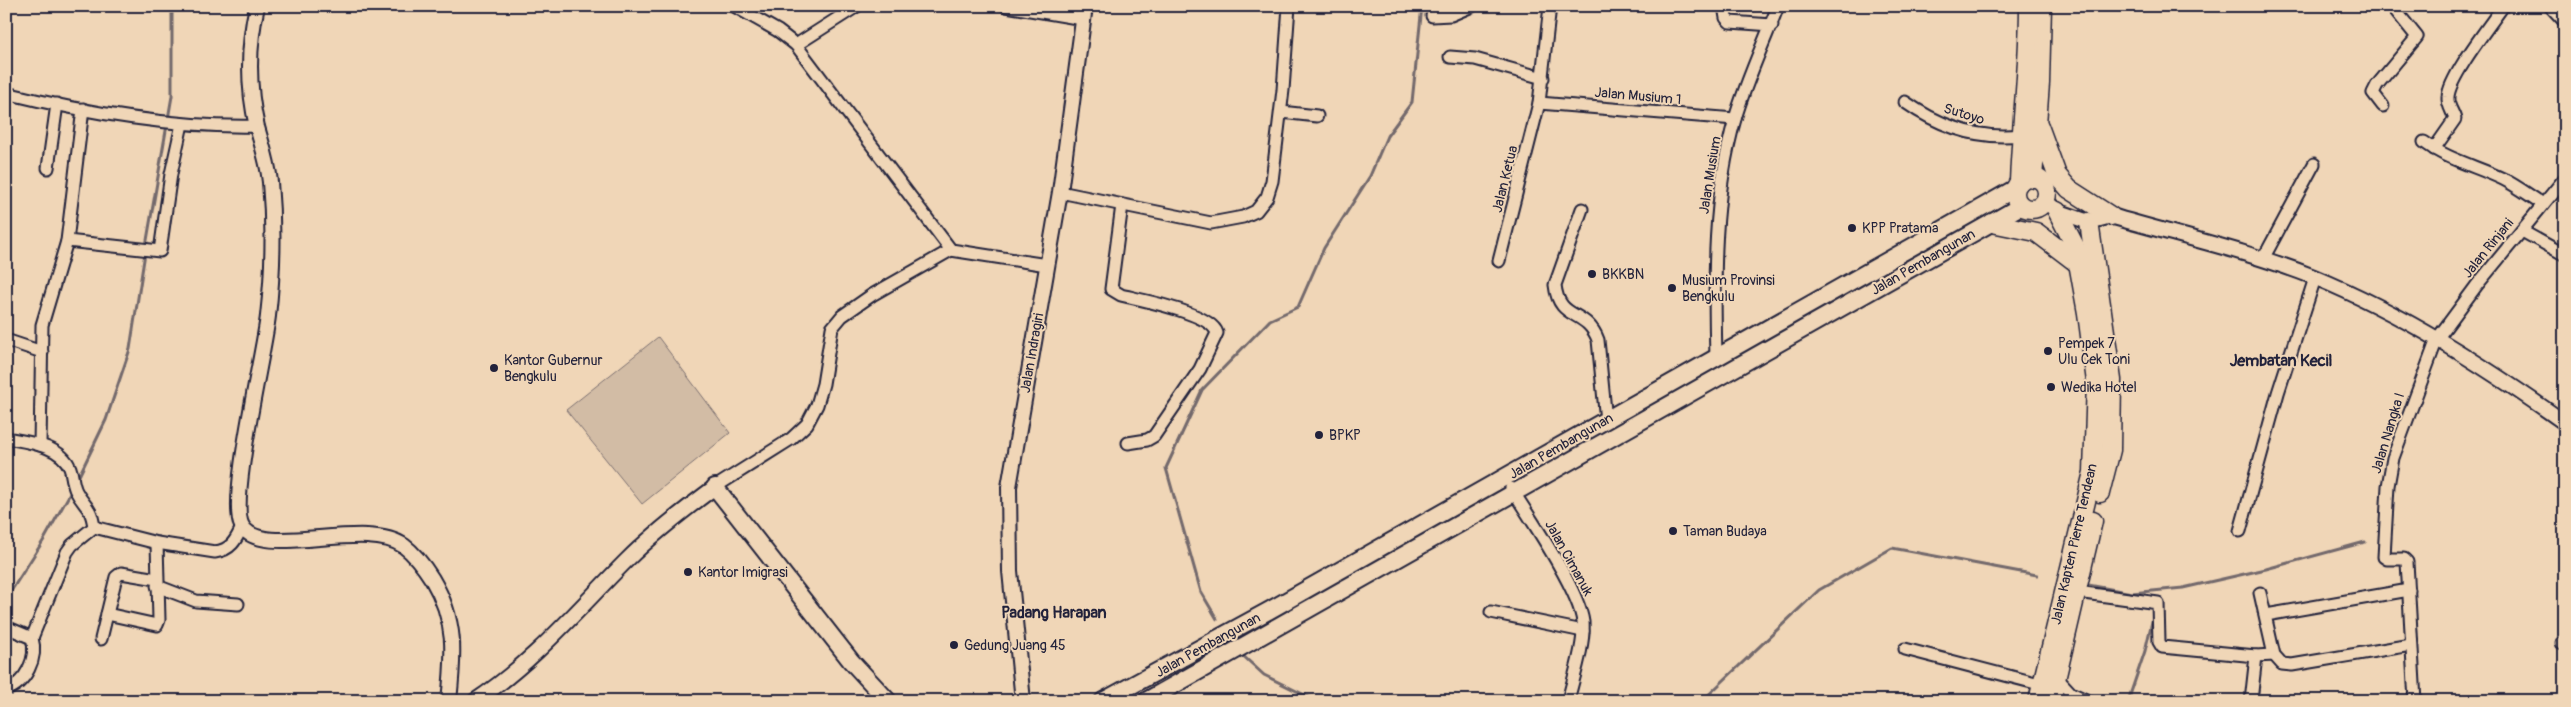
<svg xmlns="http://www.w3.org/2000/svg" width="2571" height="707" viewBox="0 0 2571 707" font-family="Pangolin,sans-serif">
  <style>
    .green { fill: #d2bca5; stroke: #7a6f70 }
    .lines { fill: none; stroke-linecap: round; stroke-linejoin: round }
    .stream { stroke: #73696c; stroke-width: 3 }
    .minor-casing { stroke: #22223b; stroke-width: 15 }
    .tertiary-casing { stroke: #22223b; stroke-width: 18 }
    .secondary-casing { stroke: #22223b; stroke-width: 20 }
    .primary-casing { stroke: #22223b; stroke-width: 21 }
    .minor { stroke: #f0d6b7; stroke-width: 11 }
    .tertiary { stroke: #f0d6b7; stroke-width: 14 }
    .secondary { stroke: #f0d6b7; stroke-width: 16 }
    .primary { stroke: #f0d6b7; stroke-width: 18 }
    .poi-dot { fill: #22223b; stroke: #f0d6b7; stroke-width: 2 }
    .labels { text-anchor: middle; dominant-baseline: central; stroke-width: 4; stroke-linejoin: round; paint-order: stroke }
    .street-label { font-size: 14px; fill: #22223b; stroke: #f0d6b7 }
    .poi-label { font-size: 14px; fill: #22223b; stroke: #f0d6b7; text-anchor: start }
    .quarter-label { font-size: 16px; font-weight: bold; fill: #22223b; stroke: #f0d6b7 }
  </style>
  <rect width="100%" height="100%" fill="#f0d6b7"/>
  <filter id="ink" filterUnits="userSpaceOnUse"><feTurbulence type="fractalNoise" baseFrequency=".02" numOctaves="2"/><feDisplacementMap in="SourceGraphic" scale="10" xChannelSelector="R" yChannelSelector="G"/><feConvolveMatrix kernelMatrix="1 2 1 2 8 2 1 2 1" color-interpolation-filters="sRGB"/></filter>
  <g filter="url(#ink)">
    <polygon class="green" points="658,337 730,433 642,504 566,410"/>
    <g class="lines">
      <g class="stream">
        <polyline points="146,246 172,96 172,12"/>
        <polyline points="77,480 106,420 130,349 145,253"/>
        <polyline points="2083,584 2132,593 2183,588 2266,569 2365,542"/>
        <polyline points="6,599 45,538 72,490"/>
        <polyline points="1217,619 1201,592 1166,468 1202,390 1270,320 1298,307 1324,248 1370,176 1387,136 1412,102 1422,6"/>
        <polyline points="1240,653 1264,675 1317,701"/>
        <polyline points="1702,701 1819,590 1892,548 2037,575"/>
        <polyline points="2128,701 2145,651 2154,613"/>
      </g>
      <g class="minor-casing">
        <g id="minor">
          <polyline points="734,6 778,31 796,45 951,250 1047,265"/>
          <polyline points="1006,6 1083,19"/>
          <polyline points="1724,6 1726,18 1730,22 1772,25"/>
          <polyline points="2550,6 2565,22"/>
          <polyline points="1432,16 1451,15 1472,6"/>
          <polyline points="796,45 857,6"/>
          <polyline points="1450,57 1475,59 1543,78"/>
          <path d="M 6,93 C 87,113 173,128 257,126"/>
          <path d="M 1905,102 C 1939,126 1978,140 2021,135"/>
          <polyline points="1539,103 1735,119"/>
          <polyline points="2383,106 2373,93 2377,85 2417,37 2392,6"/>
          <polyline points="1281,112 1317,116"/>
          <path d="M 2424,142 C 2448,160 2476,166 2503,179 C 2517,186 2530,196 2543,204"/>
          <path d="M 2434,149 L 2455,119 C 2453,112 2447,105 2448,97 C 2449,77 2490,25 2503,6"/>
          <polyline points="48,168 57,104"/>
          <polyline points="1060,192 1211,223 1243,217 1256,211 1267,197 1272,181 1283,90 1289,6"/>
          <path d="M 1122,205 L 1111,289 L 1121,295 C 1141,300 1211,313 1217,333 L 1200,369 L 1154,436 L 1147,440 L 1128,443"/>
          <path d="M 1582,209 L 1555,285 C 1559,322 1586,308 1598,340 L 1606,421"/>
          <polyline points="2522,231 2565,255"/>
          <polyline points="67,241 160,251 171,174 182,124"/>
          <polyline points="2263,259 2314,164"/>
          <polyline points="1499,261 1539,103 1550,6"/>
          <polyline points="6,340 42,352"/>
          <path d="M 1716,357 C 1714,278 1713,196 1735,119 C 1746,81 1764,43 1778,6"/>
          <path d="M 6,438 C 27,442 61,445 70,468 C 73,476 72,483 76,491 C 84,507 91,505 94,527 L 157,543 L 215,552 C 231,550 236,540 242,527"/>
          <polyline points="40,445 42,325 67,241 83,109"/>
          <polyline points="715,487 791,439 807,424 817,405 823,384 832,328 842,316 872,295 951,250"/>
          <path d="M 1511,488 C 1530,518 1579,590 1583,622 C 1585,644 1573,679 1568,701"/>
          <polyline points="2240,531 2278,393 2315,278"/>
          <polyline points="157,586 196,601 238,604"/>
          <polyline points="2077,592 2158,603 2159,642 2162,647 2256,656 2274,655"/>
          <polyline points="2260,593 2274,655 2282,664 2292,665 2411,645"/>
          <polyline points="1491,612 1583,631"/>
          <polyline points="107,614 157,625 159,620 157,543"/>
          <polyline points="2266,615 2409,590"/>
          <polyline points="6,627 32,638 67,552 72,545 94,527"/>
          <polyline points="101,639 116,577 121,573 157,579"/>
          <polyline points="2562,643 2565,641"/>
          <polyline points="1905,649 2047,686"/>
          <polyline points="2057,678 2071,693 2088,701"/>
          <path d="M 6,690 C 26,683 38,658 32,638"/>
          <polyline points="2251,701 2256,656"/>
          <polyline points="2415,701 2407,562 2404,559 2387,559 2384,557 2388,486 2393,458 2437,339 2477,285 2565,178"/>
        </g>
      </g>
      <g class="tertiary-casing">
        <g id="tertiary">
          <path d="M 257,6 C 248,45 248,88 257,127 C 262,145 268,162 270,182 C 274,226 273,272 268,316 C 264,353 228,502 242,526 C 261,560 366,518 404,546 C 415,554 425,568 432,579 C 457,621 454,654 449,701"/>
          <path d="M 2045,201 L 2057,211 L 2089,222 L 2111,216 C 2179,236 2248,251 2314,277 C 2404,314 2486,367 2565,423"/>
          <path d="M 475,701 C 533,663 578,609 627,560 C 654,533 684,510 715,487"/>
          <polyline points="1023,701 1010,571 1009,487 1060,192 1085,6"/>
        </g>
      </g>
      <g class="secondary-casing">
        <g id="secondary">
          <polyline points="715,487 851,661 888,701"/>
          <polyline points="1103,701 1270,610 2016,188"/>
          <polyline points="1146,701 2021,206"/>
        </g>
      </g>
      <g class="primary-casing">
        <g id="primary">
          <polyline points="2039,126 2057,175 2069,189 2111,216"/>
          <circle cx="2031" cy="193" r="16"/>
          <polyline points="2033,178 2040,83 2042,6"/>
          <path d="M 2019,183 C 2021,124 2029,66 2029,6"/>
          <polyline points="2089,222 2112,380 2111,450 2100,493"/>
          <polyline points="1992,223 2036,232 2077,263"/>
          <polyline points="2038,701 2093,472 2096,382 2087,313 2075,246 2057,211"/>
          <polyline points="2051,701 2093,521"/>
        </g>
      </g>
      <use href="#minor" class="minor"/>
      <use href="#tertiary" class="tertiary"/>
      <use href="#secondary" class="secondary"/>
      <use href="#primary" class="primary"/>
    </g>
  </g>
  <g class="poi-dot">
    <circle cx="1852" cy="228" r="5"/>
    <circle cx="1592" cy="274" r="5"/>
    <circle cx="1672" cy="288" r="5"/>
    <circle cx="2048" cy="351" r="5"/>
    <circle cx="494" cy="368" r="5"/>
    <circle cx="2051" cy="387" r="5"/>
    <circle cx="1319" cy="435" r="5"/>
    <circle cx="1673" cy="531" r="5"/>
    <circle cx="688" cy="572" r="5"/>
    <circle cx="954" cy="645" r="5"/>
  </g>
  <g class="labels">
    <g class="street-label">
      <text transform="translate(1638 96) rotate(5)">Jalan Musium 1</text>
      <text transform="translate(1964 114) rotate(17)">Sutoyo</text>
      <text transform="translate(1710 175) rotate(-81)">Jalan Musium</text>
      <text transform="translate(1505 179) rotate(-76)">Jalan Ketua</text>
      <text transform="translate(2488 248) rotate(-51)">Jalan Rinjani</text>
      <text transform="translate(1923 262) rotate(-30)">Jalan Pembangunan</text>
      <text transform="translate(1032 353) rotate(-80)">Jalan Indragiri</text>
      <text transform="translate(2388 433) rotate(-73)">Jalan Nangka I</text>
      <text transform="translate(1561 446) rotate(-30)">Jalan Pembangunan</text>
      <text transform="translate(2074 544) rotate(-77)">Jalan Kapten Pierre Tendean</text>
      <text transform="translate(1569 558) rotate(61)">Jalan Cimanuk</text>
      <text transform="translate(1208 645) rotate(-29)">Jalan Pembangunan</text>
    </g>
    <g class="poi-label">
      <text x="1862" y="228">KPP Pratama</text>
      <text x="1602" y="274">BKKBN</text>
      <text x="1682" y="280">Musium Provinsi<tspan x="1682" dy="16">Bengkulu</tspan></text>
      <text x="2058" y="343">Pempek 7<tspan x="2058" dy="16">Ulu Cek Toni</tspan></text>
      <text x="504" y="360">Kantor Gubernur<tspan x="504" dy="16">Bengkulu</tspan></text>
      <text x="2061" y="387">Wedika Hotel</text>
      <text x="1329" y="435">BPKP</text>
      <text x="1683" y="531">Taman Budaya</text>
      <text x="698" y="572">Kantor Imigrasi</text>
      <text x="964" y="645">Gedung Juang 45</text>
    </g>
    <g class="quarter-label">
      <text x="2281" y="361">Jembatan Kecil</text>
      <text x="1054" y="613">Padang Harapan</text>
    </g>
  </g>
  <rect width="2571" height="707" fill="none" stroke="#f0d6b7" stroke-width="25"/>
  <rect x="12" y="12" width="2546" height="682" fill="none" stroke="#22223b" stroke-width="2" filter="url(#ink)"/>
</svg>
